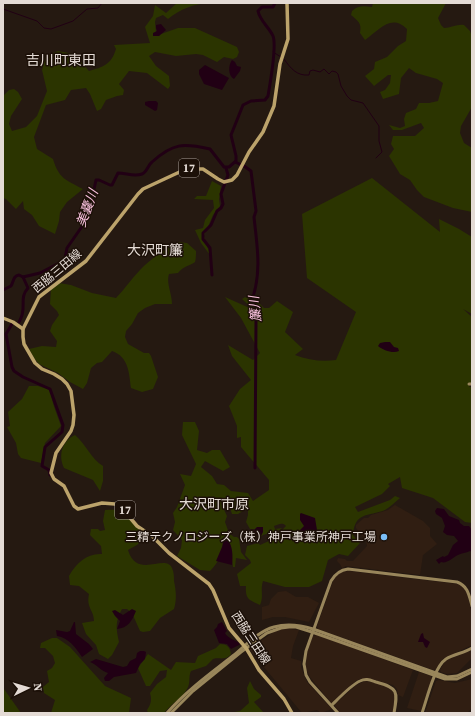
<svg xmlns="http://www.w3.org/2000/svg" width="475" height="716" viewBox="0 0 475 716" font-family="'Source Serif 4','Noto Sans JP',serif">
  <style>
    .built { fill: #301e12 }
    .green { fill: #2b3400 }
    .water { fill: #210014 }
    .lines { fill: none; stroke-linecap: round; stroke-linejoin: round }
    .stream { stroke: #210014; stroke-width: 1 }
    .river { stroke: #210014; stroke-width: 3 }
    .secondary { stroke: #99865b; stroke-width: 3 }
    .primary { stroke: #bca36b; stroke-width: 3.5 }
    .poi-dot { fill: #7abff8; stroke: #1c1008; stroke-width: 1.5 }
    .labels { text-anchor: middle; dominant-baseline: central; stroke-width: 3; stroke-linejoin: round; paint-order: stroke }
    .shield { fill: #1c1008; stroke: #a89e98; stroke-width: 1 }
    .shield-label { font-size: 11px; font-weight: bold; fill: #e4dbd5 }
    .street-label { font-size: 12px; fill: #e4dbd5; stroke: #1c1008 }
    .poi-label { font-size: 12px; fill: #e4dbd5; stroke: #1c1008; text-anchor: end }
    .water-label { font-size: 13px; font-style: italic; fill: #fcc4e1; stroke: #1c1008 }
    .quarter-label { font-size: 14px; fill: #e4dbd5; stroke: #1c1008 }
  </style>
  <rect width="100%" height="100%" fill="#251911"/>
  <g class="built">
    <polygon points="395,505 423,521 430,528 430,536 437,544 423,555 420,575 346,566 342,568 340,564 337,561 338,558 345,559 347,561 353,561 367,546 366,540 356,528 356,525 364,518 368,518 371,515 388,510"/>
    <polygon points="349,571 458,584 463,587 467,592 472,614 472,645 443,659 437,669 433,670 318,629 317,626 333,581 337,575 341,572"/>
    <polygon points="286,591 296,597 308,597 319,603 309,622 285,617 273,617 262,620 262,607 269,605 271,599 278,592"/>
    <polygon points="285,628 299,630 293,646 291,658 301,661 301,667 307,682 332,709 321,713 317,710 302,713 249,649 275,631"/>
    <polygon points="317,635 413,670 403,697 398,695 397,689 393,685 374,680 360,679 356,681 333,703 331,703 309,676 306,668 306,654 313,636"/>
    <polygon points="472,650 472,658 457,673 447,674 441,672 440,670 445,661"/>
    <polygon points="419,672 431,676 432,680 421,711 407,708"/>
    <polygon points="472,679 472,708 467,713 425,713 436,681 439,680 455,683"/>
    <polygon points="365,681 377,683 391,688 395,696 393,713 340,713 334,705 356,685"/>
  </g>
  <g class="green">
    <path d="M 177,3 L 209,3 C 194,4 180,9 168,19 L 163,15 L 156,18 L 155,22 L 156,32 L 161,34 L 178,28 L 195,28 L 237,47 L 239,52 L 237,57 L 233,59 L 224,57 L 217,62 L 203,55 L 196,54 L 176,56 L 155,52 L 149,56 L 156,66 L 169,76 L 170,86 L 168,89 L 147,73 L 129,71 L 119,84 L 124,90 L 123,95 L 117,96 L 106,100 L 101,109 L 97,111 L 90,94 L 86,88 L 71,90 L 65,100 L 46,105 L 34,137 L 37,149 L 53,159 C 59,179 66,180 83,189 L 67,202 L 60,212 L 59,221 L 55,234 L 39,226 L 32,215 L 24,209 L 23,201 L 16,209 L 6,199 L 3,198 L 3,96 L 9,90 L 14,89 L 18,92 L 22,99 L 11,116 L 9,124 L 12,131 L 26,127 L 37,116 L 47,91 L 42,70 L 46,56 L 58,51 L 74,54 L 89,71 C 103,67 111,65 116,49 L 114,45 L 150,43 L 145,27 L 153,16 L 155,5 L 166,13 Z"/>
    <path d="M 373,3 L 446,3 L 438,18 L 441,25 L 444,28 C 451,28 457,24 464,25 L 470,31 L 472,37 L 472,107 L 461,126 L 460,133 L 464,143 L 472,148 L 472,212 L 453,208 L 424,197 L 417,190 L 410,180 L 400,174 L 389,156 L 394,149 L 391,144 L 393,136 L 415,136 L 424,128 L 421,123 L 402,130 L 393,130 L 389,125 L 400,128 L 405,126 L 404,119 L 406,113 L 416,109 L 419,103 L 429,103 L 438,101 L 443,83 L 437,79 L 416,73 L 409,68 L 401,78 L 399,94 L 383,99 L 380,92 L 385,90 L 390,83 L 391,75 L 388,75 L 374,86 L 365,76 L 374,69 L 375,62 L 387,57 L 398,46 L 406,41 L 407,29 C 391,13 379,30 365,40 L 360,33 C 362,23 358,21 351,15 L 352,11 C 358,5 364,6 372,7 Z"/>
    <path d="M 372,178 L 440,232 L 439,219 L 459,229 L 472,237 L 472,314 L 463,309 L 472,317 L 472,383 L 469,387 L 472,387 L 472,523 L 465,522 L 433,498 L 402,488 L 400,477 L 388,484 L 390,486 L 382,494 L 355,507 L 358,512 L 390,500 L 395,496 L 400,498 C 395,502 390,507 385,510 C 368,517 355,511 353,535 L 360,543 L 348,556 L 339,554 L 328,560 L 322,581 L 309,587 L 285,587 L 263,581 C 260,590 264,596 260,605 C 249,600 245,599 246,586 L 240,586 L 237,574 L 251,563 L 250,560 L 245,555 L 247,546 L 258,543 L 260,545 L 269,541 L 270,535 L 281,531 L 286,526 C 283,522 279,524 274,526 L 275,529 L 282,528 L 280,530 L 263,535 L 260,537 L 262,529 L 250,529 L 246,522 L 248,515 L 248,508 L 238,514 L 232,514 L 231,511 L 232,501 L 222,500 L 221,503 L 227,516 L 225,522 L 229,533 L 234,537 L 237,537 L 239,539 L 241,552 L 247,560 L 236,558 L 235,567 L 233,567 L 230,545 C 222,553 218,563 210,571 L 200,570 L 177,556 L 181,548 L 182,540 L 173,530 L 175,522 L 173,513 L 177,507 L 185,485 L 180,474 L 191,476 L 196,464 L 182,435 L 183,422 L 195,422 L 199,431 L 197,450 L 207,453 L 212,450 L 220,450 L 230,467 L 223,471 L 205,461 L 201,467 L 212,476 L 217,484 L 224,485 L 231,491 L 248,493 L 253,501 L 269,490 L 269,480 L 241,447 L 241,437 L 237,438 L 237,426 L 229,406 L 240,389 L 251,380 L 232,356 L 228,345 L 253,360 L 260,353 L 241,318 L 225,297 L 254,310 L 242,299 L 245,297 L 260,304 L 264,308 L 269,308 L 277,301 L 293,312 L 285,332 L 303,349 L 295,355 C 308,360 322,362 336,360 L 356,312 L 307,278 L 302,214 Z"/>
    <polygon points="212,181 221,186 219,199 220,206 213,215 204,236 210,255 201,243 195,230 203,228 205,220 214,208 213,200 194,199 197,196 206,196"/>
    <path d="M 178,242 L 187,243 L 196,251 C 196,254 196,259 195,262 C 192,265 183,266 178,273 L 169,274 C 166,283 172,294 172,304 L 155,304 L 145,308 L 138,313 L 132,324 L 126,331 L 125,337 L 128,344 L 144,353 L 149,353 L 151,356 L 158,377 L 153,389 L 142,392 L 131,388 C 129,373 129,357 112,351 L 102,362 L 97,363 L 91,368 L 87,383 L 83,389 L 70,382 L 58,373 L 39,364 L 34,358 L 29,349 L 42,346 L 56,347 L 57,341 L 50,331 L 52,325 L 59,315 L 57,311 L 50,304 L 51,289 L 59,283 L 71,285 L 92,293 L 116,298 C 125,289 131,279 140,270 C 151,258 165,250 178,242 Z"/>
    <path d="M 29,386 L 38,386 L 50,390 C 52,403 57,414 61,426 L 45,443 L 41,463 L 21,458 L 18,454 L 16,443 L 7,427 L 10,426 L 8,412 L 22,399 Z"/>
    <path d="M 75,435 C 86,444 91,459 103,466 L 103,481 L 100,491 L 93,480 L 64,468 C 58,455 62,441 75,435 Z"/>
    <path d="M 105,510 C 111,510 119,509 124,512 C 130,516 146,534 141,541 C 139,545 132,547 128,550 C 137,580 165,553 172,568 C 174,572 174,577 174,581 C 176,590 177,600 174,609 L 160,618 L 150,631 L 143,632 L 140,631 L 132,613 L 127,609 L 122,609 C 115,622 116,628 119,642 L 112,655 L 108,659 L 99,654 L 96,645 L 86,634 L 82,623 L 94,621 C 94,610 86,608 89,594 L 79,586 L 70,585 L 69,576 C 76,563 87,553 102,554 L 101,546 L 90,535 L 91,529 L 98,529 L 100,531 L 105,530 L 103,521 Z"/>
    <polygon points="52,638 57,638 70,647 105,686 131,698 129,713 51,713 55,700 44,693 43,687 49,682 47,671 52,668 55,663 53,656 45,648 40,648 41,643"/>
    <path d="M 220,644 C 227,644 230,647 231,654 C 226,661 220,657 213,659 L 206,666 L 191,671 C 188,677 191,683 187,689 C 182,698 171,704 164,713 L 148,713 L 147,710 C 151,704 152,700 150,693 L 157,684 L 166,677 L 167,670 L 160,671 L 150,686 L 146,686 L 138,668 L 148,654 L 171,670 L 176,662 L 195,663 L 198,656 L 216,648 Z"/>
    <polygon points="250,681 254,689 261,695 261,697 254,702 264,713 229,713 240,711 249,703 247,688"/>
    <polygon points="3,689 4,689 21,713 3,713"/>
  </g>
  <g class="water">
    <polygon points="161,24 166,30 159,36 153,36 153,33 157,31 156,28 156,25"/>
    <path d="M 232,60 L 235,62 L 237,66 L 241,67 L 240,71 L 234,79 C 228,76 228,65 232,60 Z"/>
    <polygon points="205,65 229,78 222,90 204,84 199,74 199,70"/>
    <polygon points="149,101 156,101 158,103 157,110 155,111 145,105 145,102"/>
    <path d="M 385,342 L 390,342 L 394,347 L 398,348 L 399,351 C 393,354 383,350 378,346 L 380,343 Z"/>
    <path d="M 437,508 L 444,509 L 449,516 L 459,520 L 460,523 L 464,526 L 469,526 L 472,530 L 472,552 L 470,551 C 466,553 462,553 458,555 C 452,558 447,564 441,562 L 439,564 L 436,560 L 443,556 L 444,557 L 448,555 L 453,545 L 458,541 L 454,536 L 447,535 L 443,532 L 445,526 L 442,518 L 436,514 L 435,511 Z"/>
    <polygon points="301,513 315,518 318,536 293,539 294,536 304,526 300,520 300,514"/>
    <polygon points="257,527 263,527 263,532 261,536 254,533 255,529"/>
    <path d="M 224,539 L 227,539 C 233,545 233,557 232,565 L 216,561 L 222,547 Z"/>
    <path d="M 132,609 L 136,611 C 132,621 128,628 117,629 L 120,621 L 115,616 L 112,611 L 115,610 L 123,615 Z"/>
    <path d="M 74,622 L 75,622 L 76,634 L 89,644 L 93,649 L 82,657 C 75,647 69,638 57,636 L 56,630 L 67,632 L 70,631 Z"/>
    <path d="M 222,622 L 227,631 L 225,633 C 228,639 235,639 240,644 L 239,645 L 231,649 L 227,644 L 219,643 L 214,630 L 217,627 L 218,624 Z"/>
    <polygon points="423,633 424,638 430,642 427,648 425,647 423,642 418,642 421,634"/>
    <path d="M 140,651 L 144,651 L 146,652 L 145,659 L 140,664 L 136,673 L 114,677 L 109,681 L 105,681 L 104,678 L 108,673 C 101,671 96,664 90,662 L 96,659 L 123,667 L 127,666 L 130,661 L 136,658 L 137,653 Z"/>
  </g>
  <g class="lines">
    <g class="stream">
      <polyline points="3,9 37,21 44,28 51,29 73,21 87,9 98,8 102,3"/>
      <polyline points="273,52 281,57"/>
      <path d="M 284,59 C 291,69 297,76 309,75 L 310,71 L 313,70 L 320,72 L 324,69 L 329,74 L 332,71 L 336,72 L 338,74 L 341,86 L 347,96 L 351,100 L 363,103 L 379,126 L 379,141 L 382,152 L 376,158"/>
    </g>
    <g class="river">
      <path d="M 235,162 L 244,166 L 251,171 L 256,211 L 254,217 C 257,246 262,271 252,300 L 258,311 L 256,319 L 255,468"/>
      <polyline points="212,275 210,248 203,239 203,233 211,225 217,211 221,208 223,204 221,194 228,175 226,168"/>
      <path d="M 3,290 L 11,286 C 14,281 13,276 19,275 L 23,277 L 40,273 L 63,261 L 65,258 L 67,248 L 83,225 L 88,201 L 93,194 L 96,180 L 99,180 L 110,185 L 112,185 L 118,173 C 126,173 134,177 142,174 C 147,172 148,165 152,162 C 173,143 183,143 210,149 L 224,167 L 229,167 L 236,161 L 236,156 L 231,135 L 243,105 L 251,101 L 265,100 L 268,96 C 270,84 277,46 273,36 C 269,27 260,21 258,11 L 262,7 L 273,7 L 275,3"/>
      <path d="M 19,322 C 28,308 18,299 28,288 L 23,277"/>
      <polyline points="12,324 6,334 12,367 14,371 23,377 50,389 63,425 62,432 45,447 42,466 49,470 50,475"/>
    </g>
    <g class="secondary">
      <polyline points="469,384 472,384"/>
      <path d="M 332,705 C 339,698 351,685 360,681 C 366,678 370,680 376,682 C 398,688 398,691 394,713"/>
      <path d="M 167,713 C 186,691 211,673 234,655 C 246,645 259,631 274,627 C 288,623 300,625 313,629 L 447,677 L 457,676 L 472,669"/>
      <polyline points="171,713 193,691 241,652 267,633 281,628 289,627 296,627 312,632 445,679 457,679 472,672"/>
      <path d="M 338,713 L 310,682 L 306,675 L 304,664 L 306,651 L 331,581 C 335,574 340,570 348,569 L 457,582 C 468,586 469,595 472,606"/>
      <path d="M 422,713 C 427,699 434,667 446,659 C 454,654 464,653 472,648"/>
    </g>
    <g class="primary">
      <polyline points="287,3 288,39 280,64 274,106 263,132 249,152 237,175 232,180 224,182 218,179 203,169 186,169 143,189 138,194 86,261 39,297 23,329 23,337 24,344 35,363 42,369 54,374 62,379 67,384 71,391 74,415 73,425 71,431 56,453 51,473 54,479 64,486 74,506 78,509 102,503 115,504 121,507 137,526 152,536 169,553 209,584 213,590 229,628 246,648 259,670 284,699 292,713"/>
      <polyline points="3,318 13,322 23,329"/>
    </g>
  </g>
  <circle class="poi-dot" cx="384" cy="537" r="4"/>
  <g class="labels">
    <g class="shield">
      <rect x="179" y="159" width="20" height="18" rx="3"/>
      <rect x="115" y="501" width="20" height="18" rx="3"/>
    </g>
    <g class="shield-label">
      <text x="189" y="168">17</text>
      <text x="125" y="510">17</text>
    </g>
    <g class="street-label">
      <text transform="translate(57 271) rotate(-40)">西脇三田線</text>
      <text transform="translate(251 638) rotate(57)">西脇三田線</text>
    </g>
    <g class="poi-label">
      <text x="376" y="537">三精テクノロジーズ（株）神戸事業所神戸工場</text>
    </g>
    <g class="water-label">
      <text transform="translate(87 208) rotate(-70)">美嚢川</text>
      <text transform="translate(255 309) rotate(-96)">簾川</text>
    </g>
    <g class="quarter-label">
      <text x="61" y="60">吉川町東田</text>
      <text x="155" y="250">大沢町簾</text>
      <text x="214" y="504">大沢町市原</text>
    </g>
  </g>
  <rect width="475" height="716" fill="none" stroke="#e4dbd5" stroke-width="8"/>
  <g transform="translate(28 688) rotate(85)" stroke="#1c1008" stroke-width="3" paint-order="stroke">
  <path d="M0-3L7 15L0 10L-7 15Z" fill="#e4dbd5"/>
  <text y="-6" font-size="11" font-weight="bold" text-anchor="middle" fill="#e4dbd5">N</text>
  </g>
</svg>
